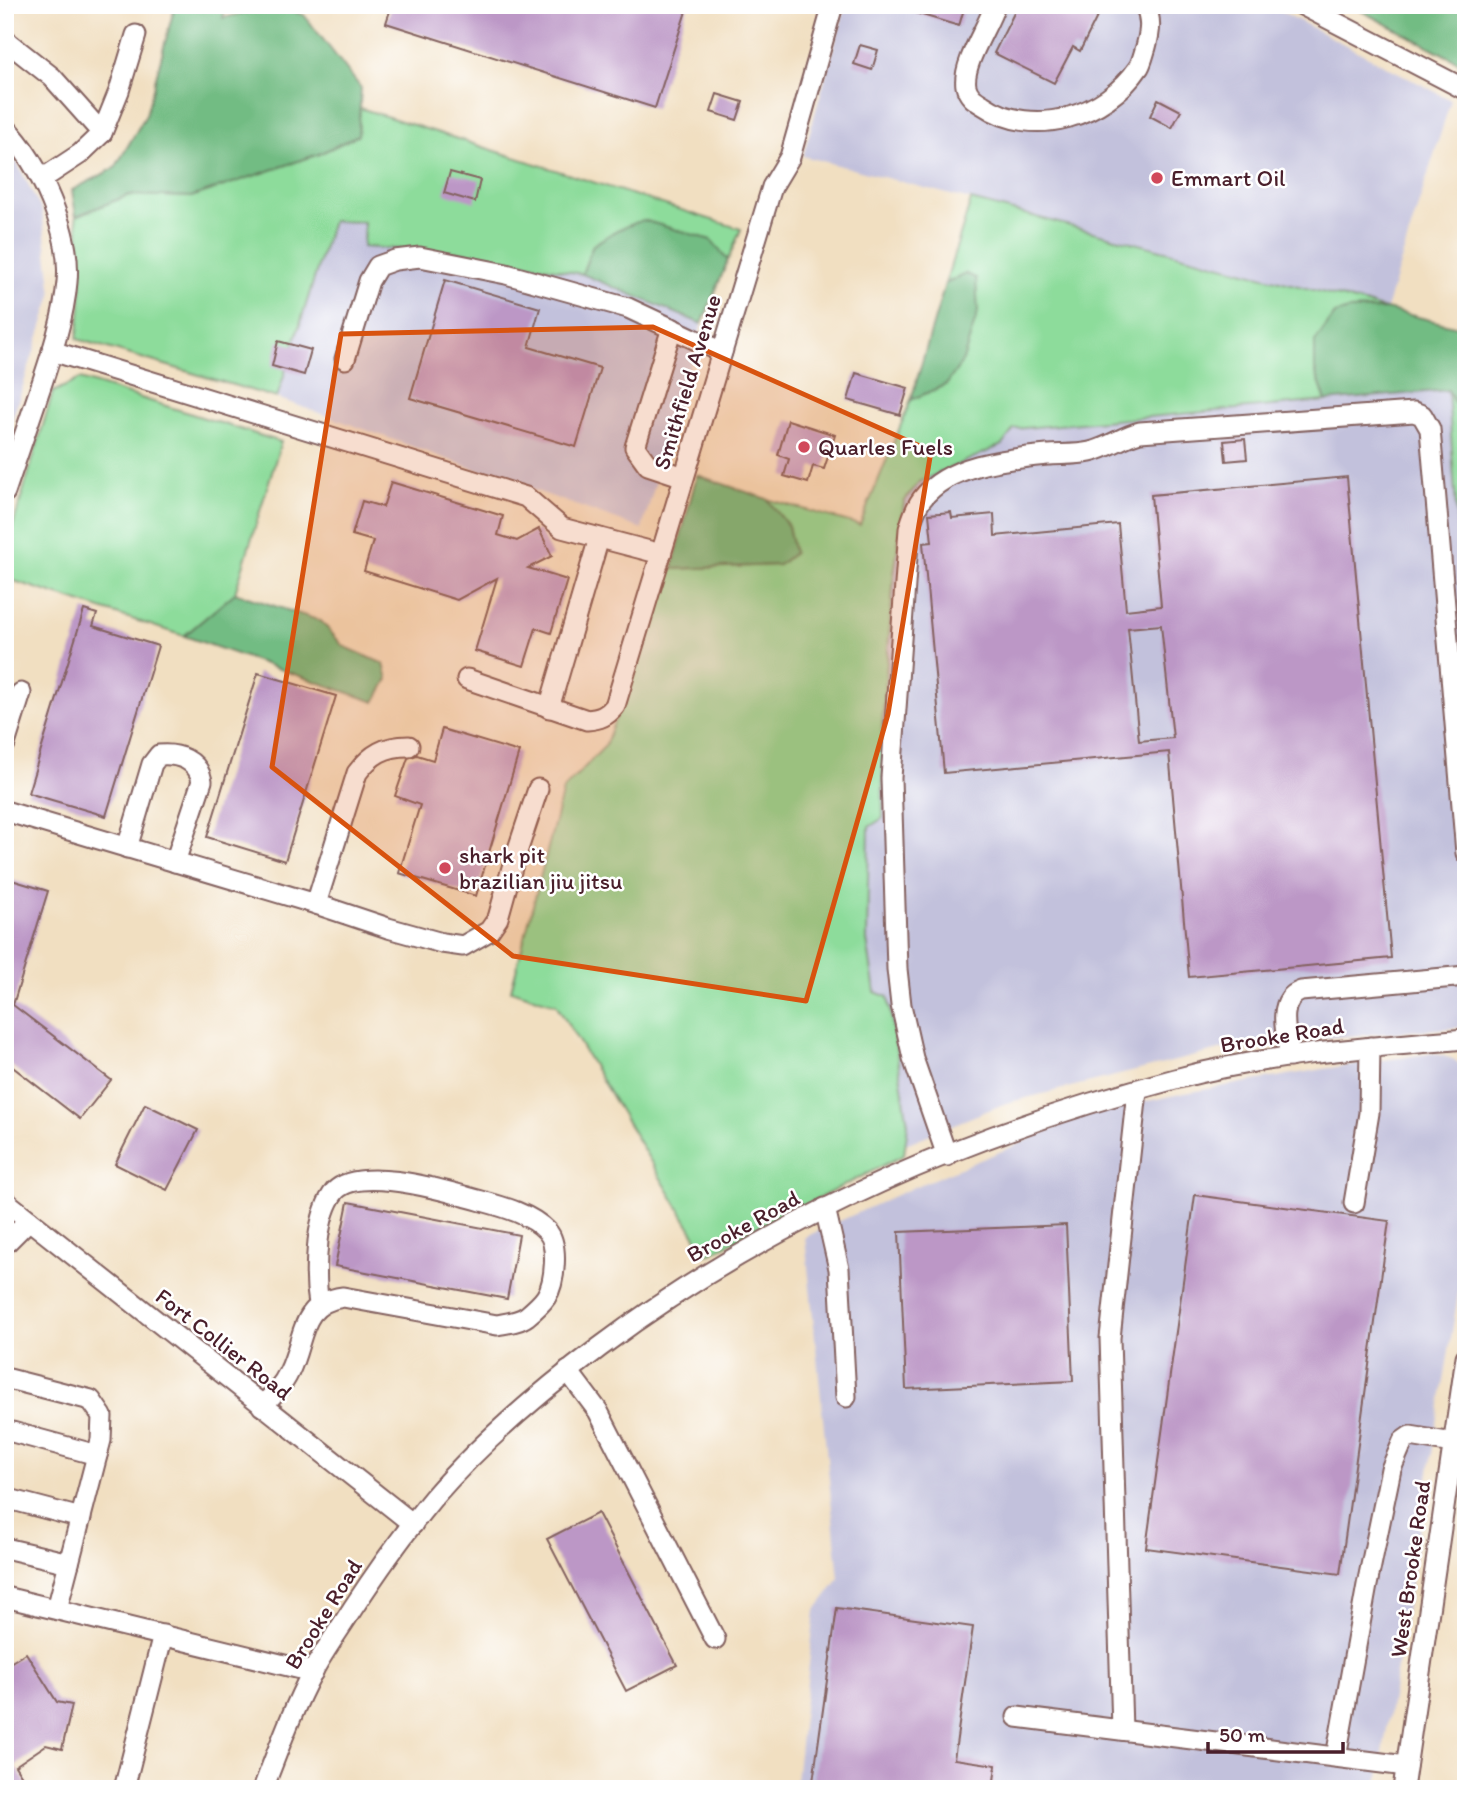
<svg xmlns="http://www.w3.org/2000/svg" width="1471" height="1794" viewBox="0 0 1471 1794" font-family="Itim,sans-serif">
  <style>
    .industrial { fill: #c2c1dc }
    .green { fill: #8ddc9b; stroke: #6c7e63; stroke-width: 2 }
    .forest { fill: #72bc83; stroke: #5e6e57; stroke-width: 2 }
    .building { fill: #bc97c6; fill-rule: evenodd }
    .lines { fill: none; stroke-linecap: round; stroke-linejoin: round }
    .minor-casing { stroke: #846260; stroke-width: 23 }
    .minor { stroke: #fff; stroke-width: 19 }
    .marked { fill: #d8530f; fill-opacity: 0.2; stroke: #d8530f; stroke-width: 5; stroke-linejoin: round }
    .poi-dot { fill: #d1495b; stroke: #fff; stroke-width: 2.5 }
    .labels { text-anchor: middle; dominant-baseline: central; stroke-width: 5; stroke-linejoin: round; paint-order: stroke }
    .poi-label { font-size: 23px; fill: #4a1f2b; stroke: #fff; text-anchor: start }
    .street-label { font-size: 23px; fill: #4a1f2b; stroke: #fff }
  </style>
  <rect width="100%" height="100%" fill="#fff"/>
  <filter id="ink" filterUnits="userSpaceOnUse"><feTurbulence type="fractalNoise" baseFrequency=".0143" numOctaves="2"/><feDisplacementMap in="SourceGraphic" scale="14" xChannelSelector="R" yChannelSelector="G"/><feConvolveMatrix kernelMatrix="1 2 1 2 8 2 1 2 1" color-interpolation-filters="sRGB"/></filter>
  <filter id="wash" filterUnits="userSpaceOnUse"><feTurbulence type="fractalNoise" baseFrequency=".00686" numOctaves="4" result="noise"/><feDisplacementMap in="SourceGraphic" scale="28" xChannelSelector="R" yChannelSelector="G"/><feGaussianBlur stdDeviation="1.57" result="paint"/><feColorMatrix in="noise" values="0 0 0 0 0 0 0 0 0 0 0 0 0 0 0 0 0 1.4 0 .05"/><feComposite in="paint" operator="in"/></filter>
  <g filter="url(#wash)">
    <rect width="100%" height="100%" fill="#f1dfc1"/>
    <g class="industrial">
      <polygon points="846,5 1269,5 1451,100 1386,309 803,156"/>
      <polygon points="5,151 16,161 42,211 52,295 5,442"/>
      <polygon points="332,221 364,222 363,247 468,253 582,274 702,324 642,529 277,398"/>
      <polygon points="1448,390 1466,656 1466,1027 1244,1044 1006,1103 896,1148 867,940 873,637 892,486 1014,429"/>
      <polygon points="1433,1053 1453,1059 1466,1069 1466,1246 1377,1789 795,1789 815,1611 839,1579 805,1237 914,1187 1014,1146 1083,1115 1185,1093 1323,1069"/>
    </g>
    <g class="green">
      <path d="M 360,108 L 741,229 L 728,260 L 711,240 L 593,245 L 582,274 L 468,253 L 363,247 L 364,222 L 332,221 L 277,398 L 77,339 C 84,297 82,258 76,216 L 129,195 L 191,197 L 319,154 L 358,135 Z"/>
      <polygon points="971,200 1386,309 1349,310 1335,314 1315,342 1315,370 1326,401 1014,429 1002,445 919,482 904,502 894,574 882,726 883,818 869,827 867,940 875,992 888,997 908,1124 904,1155 707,1255 556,1004 511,990 563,790 605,746 672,569 779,565 793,553 788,526 767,499 860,525 911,400 947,384 965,274 945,284"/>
      <polygon points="80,379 281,442 235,593 184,636 5,578 5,552 53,392"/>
      <polygon points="1448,390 1466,425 1466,656"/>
    </g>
    <g class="forest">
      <polygon points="175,5 226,5 223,18 276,5 304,15 361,88 358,135 319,154 191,197 129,195 76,216 72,190 115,168 146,115"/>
      <polygon points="1350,5 1466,5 1466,66"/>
      <polygon points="643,220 711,240 728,260 702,324 582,274 593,245 617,230"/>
      <polygon points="966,274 976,278 978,312 963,360 947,384 911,400 945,284"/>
      <polygon points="1386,309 1466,329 1460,372 1466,375 1466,425 1448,390 1326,401 1315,369 1315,342 1335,314 1349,310"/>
      <polygon points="697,475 767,499 788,526 794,553 779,565 672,569"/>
      <polygon points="235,593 321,621 343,646 384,664 388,679 375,702 184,636"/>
    </g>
    <g id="blocks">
      <g class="building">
        <polygon points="392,5 688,5 655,108 386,23"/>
        <polygon points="902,5 965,5 959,26 902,9"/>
        <polygon points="1018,5 1083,5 1099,13 1080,51 1073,47 1054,83 994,53"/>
        <polygon points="860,45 878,50 872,70 854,64"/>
        <polygon points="717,94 743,102 737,120 711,112"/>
        <polygon points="1158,99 1181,111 1172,128 1150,116"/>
        <polygon points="450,172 480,180 475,202 444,193"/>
        <polygon points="445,280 540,308 529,347 600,368 576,447 410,398"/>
        <polygon points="278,341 311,350 304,375 272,366"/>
        <polygon points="856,373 908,388 900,415 848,400"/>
        <polygon points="788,420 835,435 824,469 813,466 808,483 784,476 789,459 778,455"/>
        <polygon points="1245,439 1247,459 1226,461 1224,441"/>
        <path d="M 1347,477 L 1391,958 L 1189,977 L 1169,752 L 944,773 L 923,543 L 932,542 L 929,514 L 951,512 L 952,518 L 994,514 L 995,536 L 1118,524 L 1126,610 L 1161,606 L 1151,495 ZM 1161,625 L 1173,738 L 1139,741 L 1128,628 Z"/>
        <polygon points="391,482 503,516 498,535 517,541 539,529 552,556 528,568 567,580 551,633 536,628 524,666 475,651 497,578 457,600 364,571 373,541 352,535 362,501 383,507"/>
        <polygon points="84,610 97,614 93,626 158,646 106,816 28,793"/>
        <polygon points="258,673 336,696 285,861 207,837"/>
        <polygon points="442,729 519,752 476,896 399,873 420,805 395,796 408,758 417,755 433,760"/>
        <polygon points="5,878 48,891 13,1005 111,1080 80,1119 5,1061"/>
        <polygon points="145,1104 198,1130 167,1190 115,1164"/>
        <polygon points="1195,1195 1389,1221 1340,1574 1146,1548"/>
        <polygon points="348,1202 519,1235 507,1299 335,1266"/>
        <polygon points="1066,1225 1073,1381 906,1389 899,1232"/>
        <polygon points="598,1513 677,1665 626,1691 547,1539"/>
        <polygon points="837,1608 973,1627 954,1759 996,1765 993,1789 812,1789"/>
        <polygon points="26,1653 57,1702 72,1705 62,1749 46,1745 15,1766 30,1789 5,1789 5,1666"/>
      </g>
    </g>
  </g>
  <g filter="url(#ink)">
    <use href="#blocks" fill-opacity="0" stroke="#846260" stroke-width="2"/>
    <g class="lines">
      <g class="minor-casing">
        <g id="minor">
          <path d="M 995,5 C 988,27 962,64 966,86 C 968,96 975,100 983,105 C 1034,140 1106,116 1139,67 C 1142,62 1144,53 1146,47 C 1150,32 1152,20 1145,5"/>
          <polyline points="1302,5 1466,90"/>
          <polyline points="5,40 52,77 102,133 80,154 42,179"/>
          <path d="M 5,127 C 39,163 72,232 67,282 C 64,317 52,353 41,386 C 29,421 17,457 5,492"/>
          <polyline points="102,133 119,91 136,35"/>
          <polyline points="672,328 635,447 648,465 684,477"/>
          <polyline points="52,351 526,497 562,528 661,554"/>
          <polyline points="345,359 369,281 378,266 395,260 420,257 506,274 628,308 722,352"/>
          <path d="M 467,679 L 587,720 C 600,719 607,716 615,706 L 772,187 L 790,157 L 833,5"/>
          <polyline points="549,708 599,538"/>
          <polyline points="5,744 21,693"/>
          <polyline points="5,811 316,904 388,928 442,943 463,946 489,931 498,918 513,864 538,789"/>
          <path d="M 127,848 L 152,764 L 159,755 C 178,753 198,760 202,781 L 175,862"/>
          <path d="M 316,904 L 357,773 C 371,754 385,746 409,746"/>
          <path d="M 1290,1057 C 1287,1037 1275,1000 1301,991 L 1466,976"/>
          <path d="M 947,1156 L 913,1058 L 901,1005 L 897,969 L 891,778 L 909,529 C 912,519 915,508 922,499 C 949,464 1006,459 1047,455 C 1061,454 1077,455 1090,452 C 1108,448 1123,436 1140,432 L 1414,412 L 1422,415 L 1430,429 L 1466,853"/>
          <polyline points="5,1201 413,1524"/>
          <polyline points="1354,1203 1369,1113 1370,1047"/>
          <polyline points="825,1208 839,1269 846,1397"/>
          <polyline points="5,1244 29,1220"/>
          <polyline points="568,1371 598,1411 715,1639"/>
          <polyline points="5,1378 91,1400 102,1416 101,1440 57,1609"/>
          <path d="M 262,1406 C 273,1395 283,1385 289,1372 C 305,1340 299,1303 343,1297 L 497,1325 C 507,1323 519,1322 527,1316 C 533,1311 542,1303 546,1297 C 555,1283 559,1244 547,1231 C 527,1210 490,1204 464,1196 C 435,1188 358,1167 335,1191 C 324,1204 320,1225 318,1241 C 316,1263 315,1282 319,1304"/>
          <polyline points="5,1430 97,1455"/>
          <polyline points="5,1498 81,1518"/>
          <polyline points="5,1548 69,1563"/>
          <polyline points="5,1597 313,1672"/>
          <polyline points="1017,1717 1406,1766"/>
          <polyline points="1122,1730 1110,1338 1137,1091"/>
          <polyline points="1336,1757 1367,1585 1391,1469 1403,1441 1410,1436 1453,1443"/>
          <polyline points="124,1789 163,1635"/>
          <path d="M 263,1789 C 278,1750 293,1708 313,1671 C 325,1649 340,1629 353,1608 C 378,1570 404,1533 433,1498 C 482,1441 540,1392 600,1347 C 771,1219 970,1133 1175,1079 C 1270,1054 1369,1047 1466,1039"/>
          <polyline points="1403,1789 1466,1357"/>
        </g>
      </g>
      <use href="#minor" class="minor"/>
    </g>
  </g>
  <path class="marked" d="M 653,327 L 931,451 L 888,714 L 806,1001 L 513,956 L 272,767 L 341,334 Z"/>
  <g class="poi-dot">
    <circle cx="1157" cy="178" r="7"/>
    <circle cx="804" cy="447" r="7"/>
    <circle cx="445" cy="868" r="7"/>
  </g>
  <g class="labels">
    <g class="poi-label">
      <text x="1171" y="178">Emmart Oil</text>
      <text x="818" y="447">Quarles Fuels</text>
      <text x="459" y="855">shark pit<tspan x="459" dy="26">brazilian jiu jitsu</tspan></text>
    </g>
    <g class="street-label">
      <text transform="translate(687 382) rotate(-73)">Smithfield Avenue</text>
      <text transform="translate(1282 1035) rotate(-9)">Brooke Road</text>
      <text transform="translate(743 1226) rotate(-29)">Brooke Road</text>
      <text transform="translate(224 1344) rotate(38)">Fort Collier Road</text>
      <text transform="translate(1410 1569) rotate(-82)">West Brooke Road</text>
      <text transform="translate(323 1614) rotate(-58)">Brooke Road</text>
    </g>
  </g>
  <rect width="1471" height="1794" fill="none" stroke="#fff" stroke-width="28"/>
  <path d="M1208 1742v10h135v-10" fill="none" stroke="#4a1f2b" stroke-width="3.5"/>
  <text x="1219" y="1742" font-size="21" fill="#4a1f2b" stroke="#ffffff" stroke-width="5" paint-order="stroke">50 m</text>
</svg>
